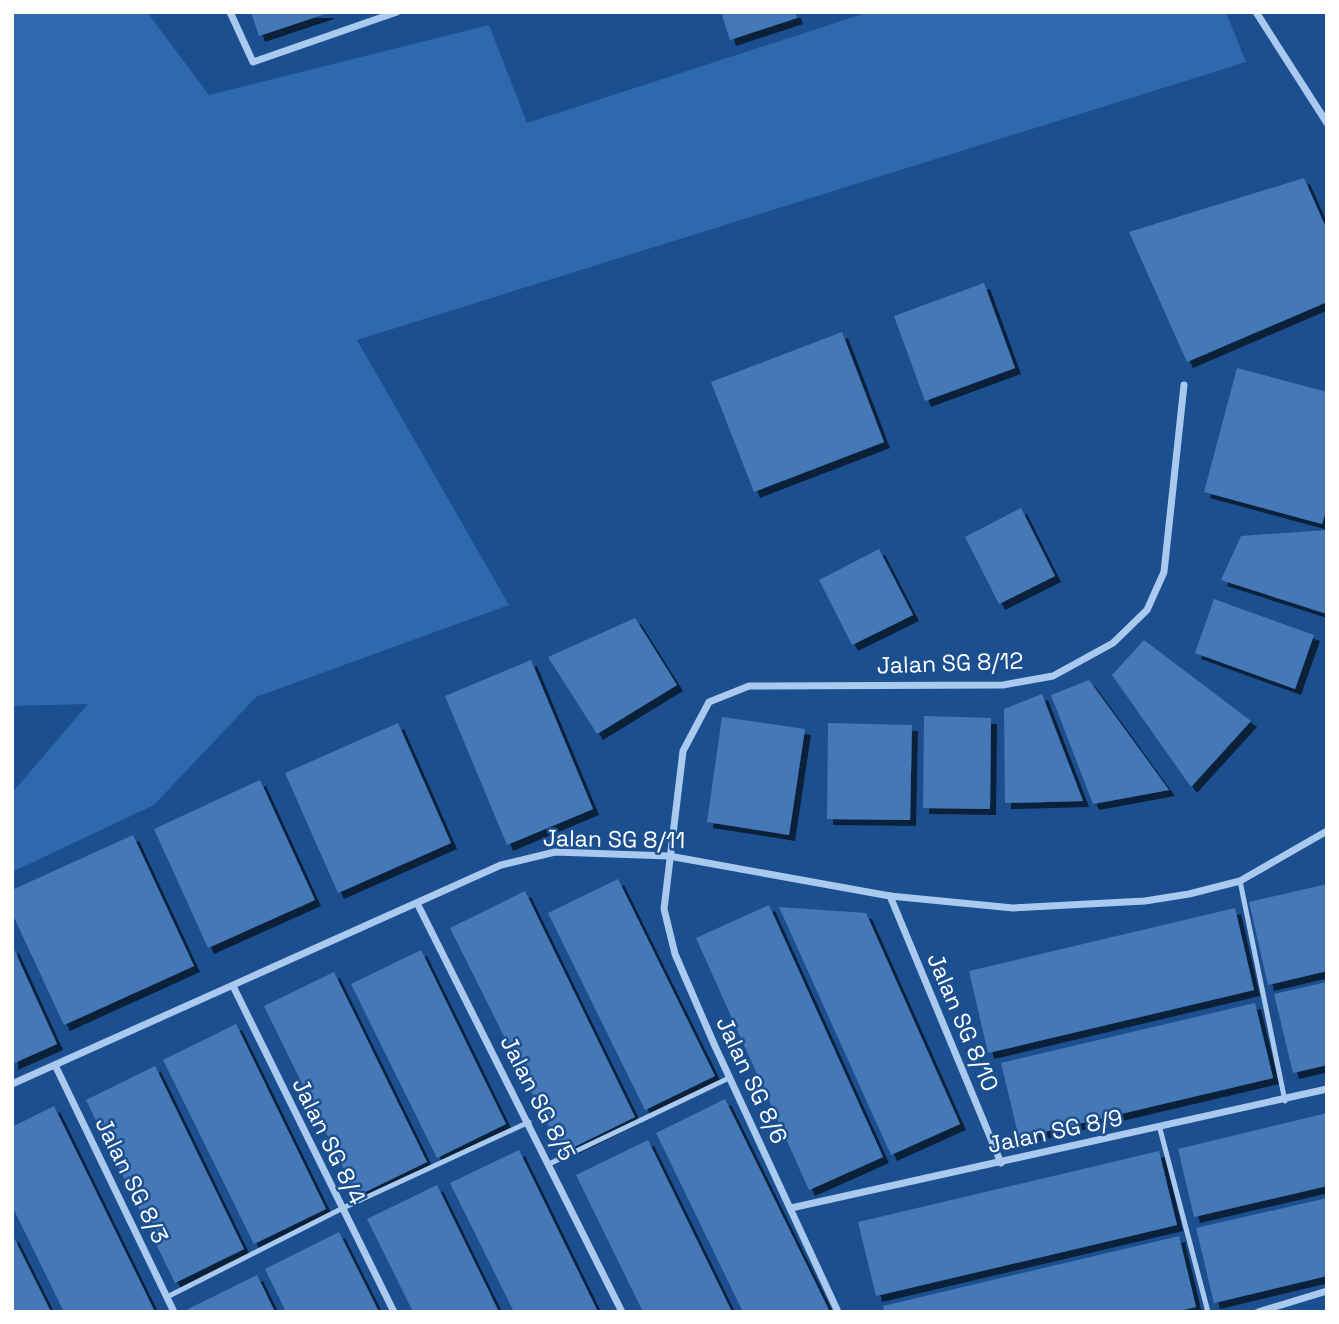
<svg xmlns="http://www.w3.org/2000/svg" width="1339" height="1324" viewBox="0 0 1339 1324" font-family="'Space Grotesk',sans-serif">
  <style>
    .green { fill: #2e69ad }
    .building { fill: #4478b7; filter: url(#shadow) }
    .lines { fill: none; stroke-linecap: round; stroke-linejoin: round }
    .lane { stroke: #a9c9ee; stroke-width: 5 }
    .street { stroke: #a9c9ee; stroke-width: 7 }
    .labels { text-anchor: middle; dominant-baseline: central; stroke-width: 5; stroke-linejoin: round; paint-order: stroke }
    .street-label { font-size: 23px; fill: #fff; stroke: #1b4f8f }
  </style>
  <defs>
    <filter id="shadow"><feDropShadow dx="6" dy="6" stdDeviation="0" flood-color="#0009"/></filter>
  </defs>
  <rect width="100%" height="100%" fill="#1b4f8f"/>
  <polygon class="green" points="12,12 147,12 209,95 489,25 527,123 869,12 1226,12 1246,62 357,340 509,605 256,697 154,805 12,872 12,793 88,704 12,706"/>
  <g class="building">
    <polygon points="251,12 328,12 328,13 259,36"/>
    <polygon points="721,12 795,12 797,18 730,40"/>
    <polygon points="1304,178 1327,230 1327,302 1187,362 1129,232"/>
    <polygon points="984,283 1015,368 925,401 894,316"/>
    <polygon points="842,332 884,442 754,492 711,382"/>
    <polygon points="1237,368 1327,392 1327,507 1322,524 1204,492"/>
    <polygon points="1021,508 1055,576 999,604 965,537"/>
    <polygon points="1327,530 1327,614 1221,580 1241,536"/>
    <polygon points="879,549 913,615 852,645 819,580"/>
    <polygon points="1214,599 1314,635 1295,689 1195,653"/>
    <polygon points="635,618 677,685 597,734 548,657"/>
    <polygon points="1144,640 1251,721 1191,787 1112,675"/>
    <polygon points="531,660 593,809 507,845 445,696"/>
    <polygon points="1089,680 1169,790 1093,804 1051,695"/>
    <polygon points="1042,694 1083,801 1005,803 1004,709"/>
    <polygon points="924,716 991,718 990,809 923,808"/>
    <polygon points="722,717 805,729 789,835 707,822"/>
    <polygon points="398,723 451,843 338,893 285,773"/>
    <polygon points="828,723 912,725 910,820 827,819"/>
    <polygon points="260,780 315,900 208,948 154,829"/>
    <polygon points="133,835 194,966 64,1025 12,913 12,890"/>
    <polygon points="618,879 715,1076 645,1110 548,913"/>
    <polygon points="1327,884 1327,971 1268,985 1249,902"/>
    <polygon points="525,891 635,1117 562,1153 450,928"/>
    <polygon points="769,905 883,1157 809,1190 696,938"/>
    <polygon points="779,907 866,913 960,1124 891,1155"/>
    <polygon points="1235,908 1254,990 988,1053 969,971"/>
    <polygon points="12,945 57,1044 12,1064"/>
    <polygon points="421,950 506,1124 437,1158 351,984"/>
    <polygon points="334,972 427,1162 357,1196 264,1006"/>
    <polygon points="1327,982 1327,1065 1293,1073 1274,994"/>
    <polygon points="1255,1003 1273,1078 1019,1138 1001,1063"/>
    <polygon points="236,1024 326,1209 254,1244 163,1060"/>
    <polygon points="155,1066 244,1249 175,1283 86,1100"/>
    <polygon points="725,1099 830,1312 743,1312 656,1133"/>
    <polygon points="54,1106 155,1312 64,1312 12,1206 12,1127"/>
    <polygon points="1327,1113 1327,1186 1194,1217 1178,1149"/>
    <polygon points="648,1140 732,1312 643,1312 576,1175"/>
    <polygon points="519,1150 598,1312 514,1312 450,1183"/>
    <polygon points="1159,1151 1177,1225 876,1296 858,1222"/>
    <polygon points="437,1185 499,1312 413,1312 367,1219"/>
    <polygon points="1327,1198 1327,1276 1214,1303 1196,1228"/>
    <polygon points="339,1232 379,1312 286,1312 265,1269"/>
    <polygon points="12,1234 51,1312 12,1312"/>
    <polygon points="1179,1236 1196,1307 1175,1312 884,1312 883,1306"/>
    <polygon points="257,1275 275,1312 189,1312 188,1309"/>
  </g>
  <g class="lines">
    <g class="lane">
      <polyline points="1240,881 1285,1101"/>
      <polyline points="1160,1129 1208,1312"/>
      <polyline points="549,1164 729,1078"/>
      <polyline points="167,1297 341,1209 529,1122"/>
    </g>
    <g class="street">
      <polyline points="230,12 253,62 397,12"/>
      <polyline points="1256,12 1327,123"/>
      <polyline points="890,896 1001,1163"/>
      <polyline points="417,903 622,1312"/>
      <polyline points="233,986 394,1312"/>
      <polyline points="55,1065 174,1312"/>
      <polyline points="12,1084 501,865 555,852 669,856 890,896 1013,908 1145,901 1189,894 1240,881 1327,831"/>
      <polyline points="791,1208 1327,1089"/>
      <polyline points="838,1312 714,1044 675,954 664,909 683,751 709,702 749,686 1003,685 1053,676 1113,643 1147,610 1164,572 1184,385"/>
      <polyline points="1258,1312 1327,1291"/>
    </g>
  </g>
  <g class="labels">
    <g class="street-label">
      <text transform="translate(950 663) rotate(-2)">Jalan SG 8/12</text>
      <text transform="translate(614 839) rotate(1)">Jalan SG 8/11</text>
      <text transform="translate(963 1022) rotate(67)">Jalan SG 8/10</text>
      <text transform="translate(752 1080) rotate(65)">Jalan SG 8/6</text>
      <text transform="translate(538 1098) rotate(63)">Jalan SG 8/5</text>
      <text transform="translate(1055 1131) rotate(-12)">Jalan SG 8/9</text>
      <text transform="translate(329 1141) rotate(64)">Jalan SG 8/4</text>
      <text transform="translate(132 1180) rotate(64)">Jalan SG 8/3</text>
    </g>
  </g>
  <rect width="1339" height="1324" fill="none" stroke="#ffffff" stroke-width="28"/>
</svg>
